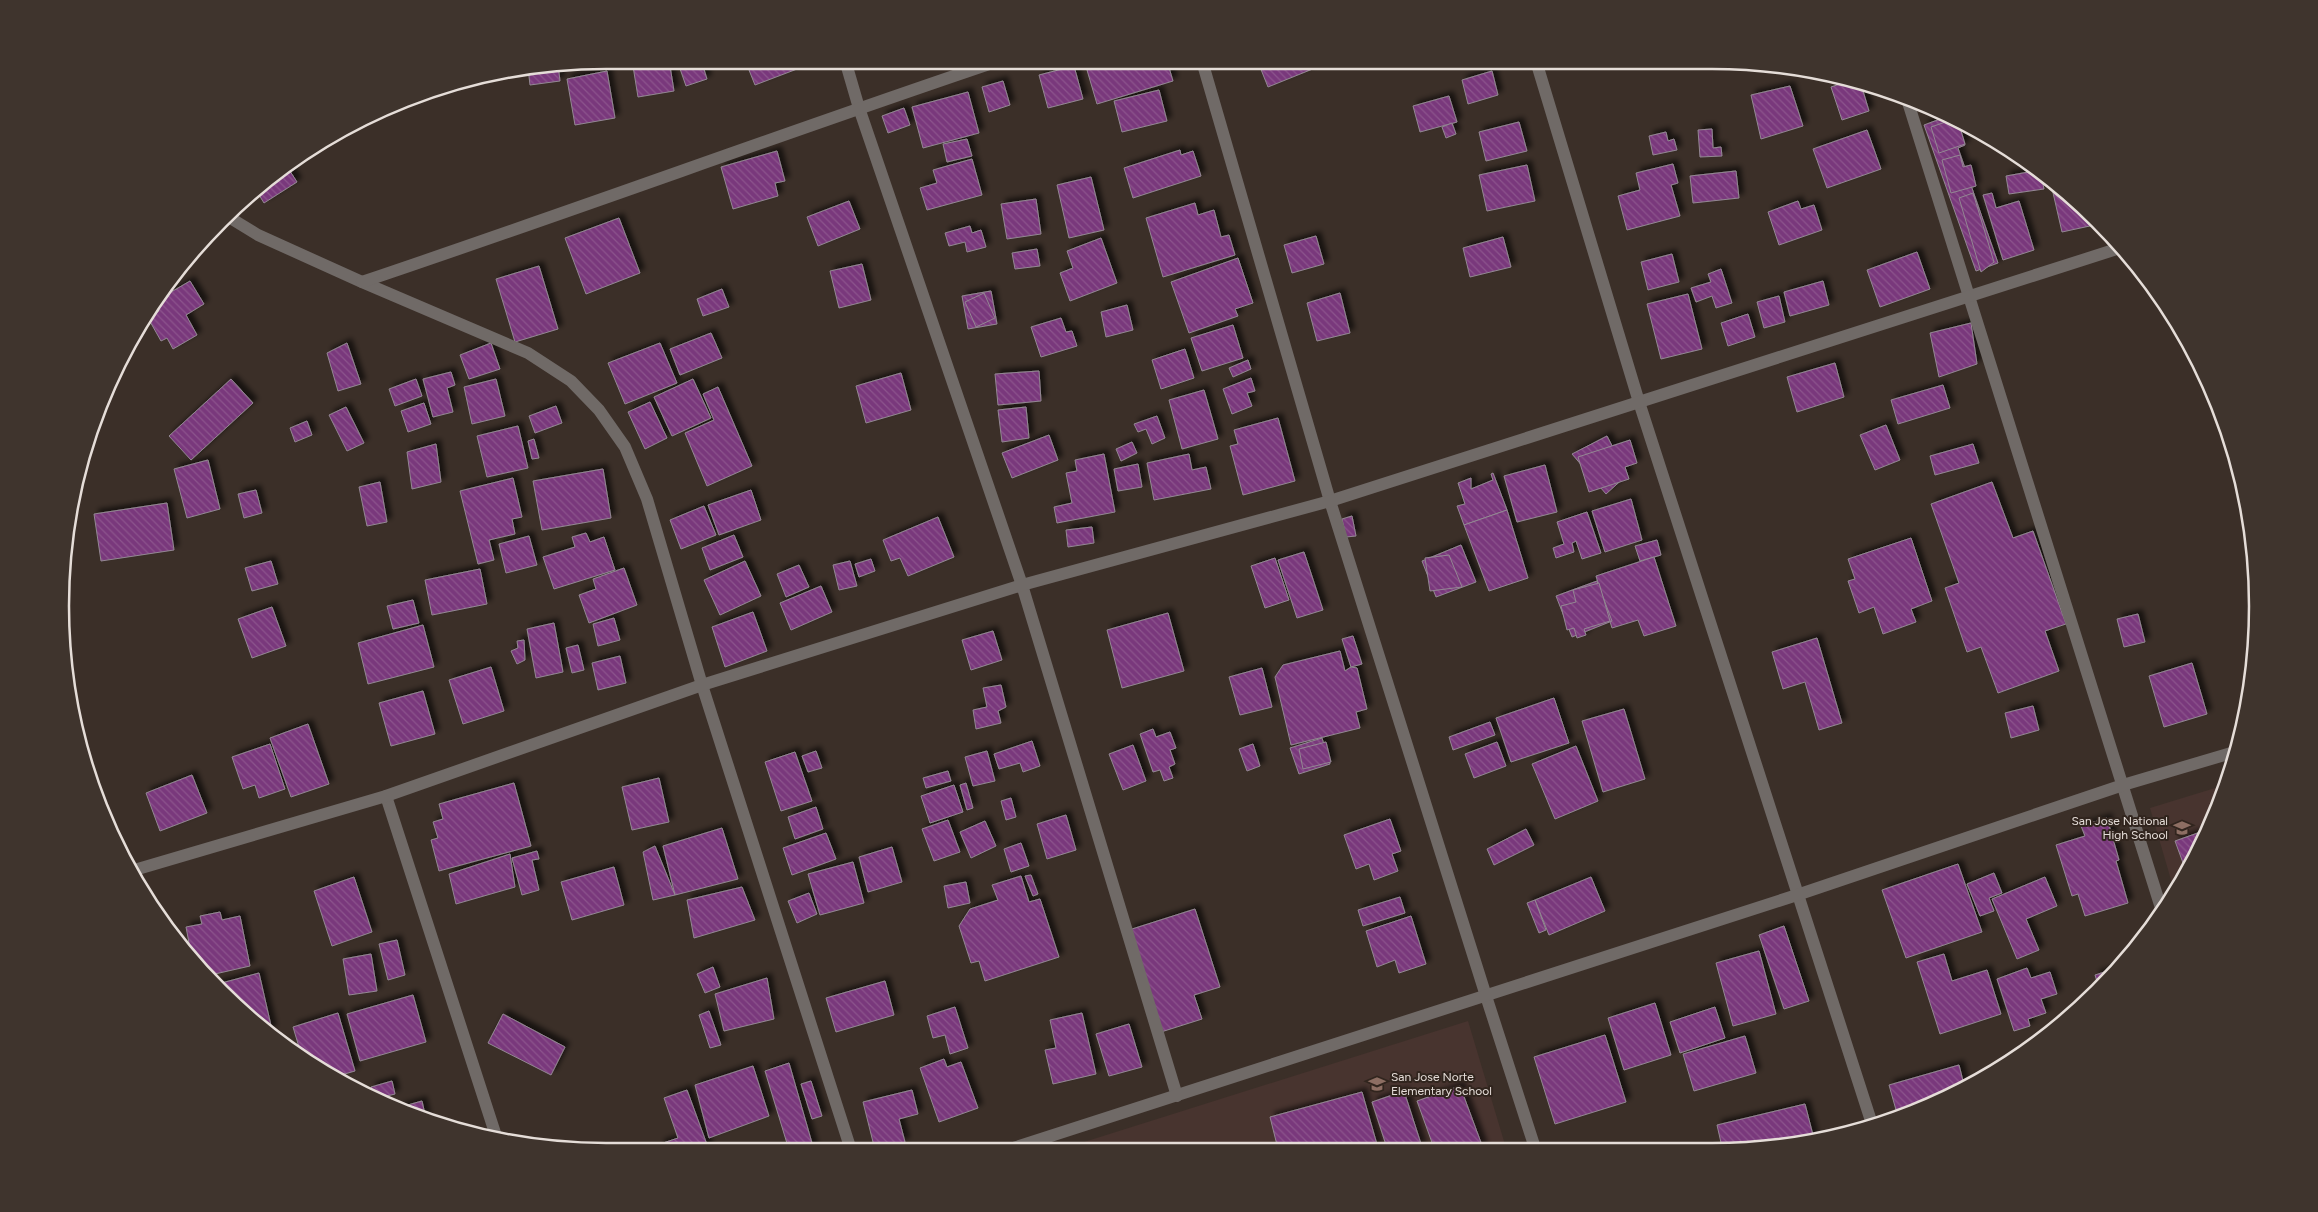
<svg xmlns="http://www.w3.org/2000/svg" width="2318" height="1212" viewBox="0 0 2318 1212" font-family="Figtree,sans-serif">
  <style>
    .education { fill: #48342f }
    .building { fill: url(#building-back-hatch); stroke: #938893; filter: url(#shadow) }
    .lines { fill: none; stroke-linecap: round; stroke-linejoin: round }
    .street { stroke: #706a67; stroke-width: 12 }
    .labels { text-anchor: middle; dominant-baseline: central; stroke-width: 4; stroke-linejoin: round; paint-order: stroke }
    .poi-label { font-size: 12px; fill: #e5ddd8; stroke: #31251e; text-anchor: end }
    .rim { fill: none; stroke: #e5ddd8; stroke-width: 2.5 }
  </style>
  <defs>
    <pattern id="building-back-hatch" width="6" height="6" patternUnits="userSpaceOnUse" patternTransform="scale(1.25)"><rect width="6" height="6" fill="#79387b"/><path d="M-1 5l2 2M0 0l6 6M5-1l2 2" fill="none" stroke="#8c548d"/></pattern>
    <filter id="shadow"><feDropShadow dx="4.5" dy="-4.5" stdDeviation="2.5" flood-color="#0009"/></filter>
  </defs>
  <rect width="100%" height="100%" fill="#3b2f28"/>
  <g class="education">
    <polygon points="2225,785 2202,848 2174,890 2150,808"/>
    <polygon points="1468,1021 1506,1148 1062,1149"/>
  </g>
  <g class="building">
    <polygon points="632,60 669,60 674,91 638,97"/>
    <polygon points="677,60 701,60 707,79 686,86"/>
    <polygon points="745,60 793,60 797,69 755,85"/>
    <polygon points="1116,61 1167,61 1173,81 1097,104 1087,70"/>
    <polygon points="1272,61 1318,61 1320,66 1268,87 1260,67"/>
    <polygon points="558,65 560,81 530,85 528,68"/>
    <polygon points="1074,66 1083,99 1048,108 1039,75"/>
    <polygon points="607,71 615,118 575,125 567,79"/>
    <polygon points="1492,71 1498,95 1468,104 1462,80"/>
    <polygon points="1855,79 1860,81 1869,111 1842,120 1831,87"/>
    <polygon points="1003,81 1010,105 989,112 982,87"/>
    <polygon points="1790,86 1803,126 1761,139 1751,95"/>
    <polygon points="1159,90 1167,121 1122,132 1114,101"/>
    <polygon points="968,92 979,133 923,148 912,107"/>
    <polygon points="1449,96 1457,122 1420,132 1413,106"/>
    <polygon points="904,108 910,125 888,133 882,116"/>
    <polygon points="1951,115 1955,117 1965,145 1958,148 1998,263 1976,271 1924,125"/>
    <polygon points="1957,118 1965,144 1939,153 1931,127"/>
    <polygon points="1519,122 1527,151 1486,161 1479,132"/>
    <polygon points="1452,123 1456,134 1446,138 1442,127"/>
    <polygon points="1712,129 1713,148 1721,147 1722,156 1700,157 1698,130"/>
    <polygon points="1867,130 1881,169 1827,188 1813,149"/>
    <polygon points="1666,132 1668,141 1674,139 1677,150 1653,155 1649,136"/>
    <polygon points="967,139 972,156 947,162 943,144"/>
    <polygon points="1180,150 1181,155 1193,151 1201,176 1133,198 1124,168"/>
    <polygon points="777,151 785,181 775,183 778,196 733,209 721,167"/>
    <polygon points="1960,155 1963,167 1971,165 1976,186 1951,193 1942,160"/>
    <polygon points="972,159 982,195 927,210 920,188 937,183 933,170"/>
    <polygon points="1673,164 1678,183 1671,185 1680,216 1627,230 1618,196 1640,190 1636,173"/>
    <polygon points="286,165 297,182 264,203 256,190"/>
    <polygon points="1527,165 1535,201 1487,211 1479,175"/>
    <polygon points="2040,170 2044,189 2009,194 2006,176"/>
    <polygon points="1736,171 1739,198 1693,203 1690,176"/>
    <polygon points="1091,177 1104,230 1069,238 1057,185"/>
    <polygon points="2055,183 2099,224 2062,232 2051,184"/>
    <polygon points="1973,193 1994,262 1981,272 1959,198"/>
    <polygon points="1992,193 1996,208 2019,201 2034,250 2003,260 1983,195"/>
    <polygon points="1036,199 1041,234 1007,239 1001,204"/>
    <polygon points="849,201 860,229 818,246 807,217"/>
    <polygon points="1798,201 1801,209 1814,205 1822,230 1779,245 1768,212"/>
    <polygon points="1195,203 1198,215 1214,210 1221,237 1229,235 1235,255 1163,277 1146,218"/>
    <polygon points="619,218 640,273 586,294 565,238"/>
    <polygon points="970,226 972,233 981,230 986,247 967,252 965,242 949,246 945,233"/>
    <polygon points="1316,236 1324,264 1292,273 1284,245"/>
    <polygon points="1503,237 1511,267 1470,277 1463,248"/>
    <polygon points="1101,238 1117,283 1070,301 1060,273 1073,268 1067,251"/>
    <polygon points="1037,249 1040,266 1015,269 1012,253"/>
    <polygon points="1917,252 1930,289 1880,307 1867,270"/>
    <polygon points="1672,254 1679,282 1648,290 1641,262"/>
    <polygon points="1238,258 1253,303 1235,309 1238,316 1189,333 1171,282"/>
    <polygon points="862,264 871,300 839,308 830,271"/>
    <polygon points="539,266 558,329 515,342 496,279"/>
    <polygon points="1721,269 1732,303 1716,308 1712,296 1696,302 1691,288 1711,282 1708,274"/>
    <polygon points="190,281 204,304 186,315 197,335 173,349 167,338 161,341 148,318 159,311 154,302"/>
    <polygon points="1823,281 1829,305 1790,316 1784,292"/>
    <polygon points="722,289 729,307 703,316 697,299"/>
    <polygon points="991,291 997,324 968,329 962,296"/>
    <polygon points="984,293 995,318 976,327 965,302"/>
    <polygon points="1340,293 1350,333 1317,341 1307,303"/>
    <polygon points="1688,294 1702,349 1661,359 1647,304"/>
    <polygon points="1779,296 1785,322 1764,328 1757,302"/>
    <polygon points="1127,305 1133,330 1106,337 1101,312"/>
    <polygon points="1748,314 1755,337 1728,346 1721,323"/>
    <polygon points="1061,318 1066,332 1072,331 1077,346 1041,357 1031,327"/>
    <polygon points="1971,323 1977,364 1939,377 1930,333"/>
    <polygon points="1233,325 1243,358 1202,371 1191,338"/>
    <polygon points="711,333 722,358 680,375 670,349"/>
    <polygon points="347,343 361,384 338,391 327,353"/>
    <polygon points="491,343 500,369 469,379 460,355"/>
    <polygon points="660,343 677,383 625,404 608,363"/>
    <polygon points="1185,349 1194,378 1161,389 1152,360"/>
    <polygon points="1248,360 1251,369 1233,377 1229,368"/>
    <polygon points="1835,363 1844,397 1797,412 1787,377"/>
    <polygon points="1039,371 1041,401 998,405 995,374"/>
    <polygon points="451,372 455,385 447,388 453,412 433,417 423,379"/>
    <polygon points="901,373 911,410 866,423 856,386"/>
    <polygon points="1251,378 1255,391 1247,393 1252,406 1232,414 1223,389"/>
    <polygon points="231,379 253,403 191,460 169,436"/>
    <polygon points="416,379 422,396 395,406 389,389"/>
    <polygon points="496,379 505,416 472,424 464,387"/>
    <polygon points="693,379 711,418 672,436 654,397"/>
    <polygon points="1943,385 1950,408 1898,424 1891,400"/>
    <polygon points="718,387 752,466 707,486 685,433 714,420 703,394"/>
    <polygon points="1204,390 1218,439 1182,449 1169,400"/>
    <polygon points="650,402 667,438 645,449 628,412"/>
    <polygon points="424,403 431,424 408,432 401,411"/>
    <polygon points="556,406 562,423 535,433 529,416"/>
    <polygon points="346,407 364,443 347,451 329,415"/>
    <polygon points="1026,407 1029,438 1002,442 998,410"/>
    <polygon points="1157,416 1165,438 1152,444 1146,429 1138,432 1134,424"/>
    <polygon points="1278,418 1295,481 1243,495 1230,446 1238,444 1234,430"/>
    <polygon points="307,421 312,435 295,442 290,428"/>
    <polygon points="1886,425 1900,460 1875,470 1860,435"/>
    <polygon points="518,426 528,468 487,477 477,436"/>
    <polygon points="1049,435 1058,460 1012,478 1002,453"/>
    <polygon points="1607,436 1627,475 1606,494 1572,454"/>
    <polygon points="534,439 539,458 532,459 528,441"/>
    <polygon points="1630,440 1637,463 1625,467 1629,479 1589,492 1578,457"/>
    <polygon points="1132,442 1137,453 1121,461 1116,449"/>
    <polygon points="436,444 441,482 412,489 407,452"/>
    <polygon points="1973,444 1979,463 1935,475 1930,456"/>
    <polygon points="1104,454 1115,512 1057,523 1054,507 1072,503 1066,473 1077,471 1075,460"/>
    <polygon points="1189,454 1192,470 1206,467 1211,489 1154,500 1147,463"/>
    <polygon points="208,460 220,509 187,518 174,469"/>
    <polygon points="1138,464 1142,487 1118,491 1114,469"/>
    <polygon points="1545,465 1557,512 1517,522 1504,476"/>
    <polygon points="603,469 611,518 542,530 533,481"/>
    <polygon points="1493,473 1507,510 1464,525 1457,506 1465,504 1458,483 1471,478 1471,489 1493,480 1491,474"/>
    <polygon points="513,478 522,517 512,519 515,534 489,540 494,560 478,564 460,491"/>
    <polygon points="380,482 387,522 367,526 359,487"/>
    <polygon points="1992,482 2013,538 2033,531 2066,624 2045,631 2059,671 1998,693 1981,647 1967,652 1945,588 1959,583 1931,504"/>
    <polygon points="256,490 262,513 244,518 238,494"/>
    <polygon points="751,490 761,520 719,535 708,505"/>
    <polygon points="1631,499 1642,540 1605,552 1592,511"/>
    <polygon points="167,503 174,550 101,561 94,514"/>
    <polygon points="704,506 716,535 681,549 670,520"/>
    <polygon points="1507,510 1528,578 1489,591 1464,525"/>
    <polygon points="1587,512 1601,553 1582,559 1576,541 1572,543 1574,552 1556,558 1553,548 1564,544 1557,522"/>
    <polygon points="1352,516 1356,536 1346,537 1342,519"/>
    <polygon points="938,517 954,557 908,576 900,558 891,561 883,540"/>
    <polygon points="1092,527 1094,543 1068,547 1066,530"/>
    <polygon points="586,533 590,542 604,537 615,570 554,589 543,557 575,547 572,537"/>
    <polygon points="734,535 743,557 710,570 702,548"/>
    <polygon points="529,536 537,565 506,573 499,544"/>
    <polygon points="1911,538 1932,601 1911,609 1916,622 1883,634 1874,607 1859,613 1848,581 1855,579 1848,559"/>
    <polygon points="1657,540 1661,555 1640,561 1635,546"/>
    <polygon points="1461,545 1476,582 1436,597 1422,561"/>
    <polygon points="1304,552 1323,610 1297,618 1278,560"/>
    <polygon points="1449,555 1462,587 1430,591 1425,558"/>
    <polygon points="1654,557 1676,626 1644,636 1638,620 1612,628 1596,576"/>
    <polygon points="1275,558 1289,600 1265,608 1251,566"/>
    <polygon points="871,559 875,571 859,577 855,564"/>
    <polygon points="271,561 278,584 252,591 245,568"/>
    <polygon points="745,561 761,596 720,615 704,580"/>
    <polygon points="850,561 857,586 839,590 833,565"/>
    <polygon points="799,565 809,587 786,597 777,574"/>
    <polygon points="624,568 637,605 589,623 579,595 596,589 593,579"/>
    <polygon points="480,569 487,604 432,615 425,580"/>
    <polygon points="1597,581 1612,621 1572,637 1556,596"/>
    <polygon points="1599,583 1610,621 1584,629 1586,635 1577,638 1574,628 1567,630 1561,606 1576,602 1573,590"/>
    <polygon points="821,586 832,612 791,630 780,603"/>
    <polygon points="413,600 419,623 393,629 387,606"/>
    <polygon points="272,607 286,646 252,658 238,619"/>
    <polygon points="753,612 767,651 725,667 712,627"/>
    <polygon points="1168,613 1184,671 1122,688 1107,630"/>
    <polygon points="2138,614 2145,642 2124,647 2117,619"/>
    <polygon points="614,618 620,640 598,646 593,624"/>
    <polygon points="554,623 563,672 536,678 527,629"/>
    <polygon points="423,625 434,667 368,684 358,643"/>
    <polygon points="993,631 1002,660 971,670 962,640"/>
    <polygon points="1353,636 1362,664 1351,667 1342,639"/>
    <polygon points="1817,638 1842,723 1819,730 1805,682 1783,689 1772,652"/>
    <polygon points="524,640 525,660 517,664 511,651 518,648 517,641"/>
    <polygon points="578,645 584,670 572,673 566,648"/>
    <polygon points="1340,651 1345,671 1351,667 1357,668 1367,709 1356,712 1360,728 1291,745 1275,677 1283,665"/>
    <polygon points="620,656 626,683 598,690 592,663"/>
    <polygon points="2192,663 2207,714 2164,727 2149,676"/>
    <polygon points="491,667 504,711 463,724 449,680"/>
    <polygon points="1262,668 1272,707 1240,715 1229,677"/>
    <polygon points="1001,685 1006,707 998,711 1001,723 976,729 973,710 987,707 983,688"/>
    <polygon points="423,691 435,734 391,746 379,703"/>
    <polygon points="1554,698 1569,743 1511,762 1496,718"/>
    <polygon points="2033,706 2039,730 2011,738 2005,713"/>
    <polygon points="1624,709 1645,779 1603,792 1582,721"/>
    <polygon points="1490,722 1495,735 1453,750 1449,737"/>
    <polygon points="308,724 329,784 291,797 270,738"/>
    <polygon points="1153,729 1156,737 1170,732 1176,748 1170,750 1175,764 1169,767 1173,778 1164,781 1160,770 1153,772 1140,734"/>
    <polygon points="1322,738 1330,764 1299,774 1290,748"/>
    <polygon points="1032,741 1040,766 1023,772 1020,763 999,769 994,754"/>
    <polygon points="1326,742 1331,762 1303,769 1299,749"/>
    <polygon points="1497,742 1506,766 1474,778 1465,754"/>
    <polygon points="270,744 285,789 259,798 255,785 243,789 232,757"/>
    <polygon points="1253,744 1260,766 1247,771 1239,749"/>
    <polygon points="1133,745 1146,781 1123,790 1109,754"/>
    <polygon points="1576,746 1598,801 1555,819 1532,764"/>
    <polygon points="816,751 822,768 808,772 802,756"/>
    <polygon points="987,751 995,781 973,786 965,757"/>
    <polygon points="795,752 812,801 781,811 765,762"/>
    <polygon points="948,771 951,781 926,788 923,778"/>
    <polygon points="192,775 207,813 160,831 146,793"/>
    <polygon points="659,778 669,822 632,830 622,787"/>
    <polygon points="514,783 531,846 439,871 431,840 438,838 433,822 443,819 439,804"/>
    <polygon points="966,783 973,808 967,810 960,785"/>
    <polygon points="954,785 963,812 930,823 921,796"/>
    <polygon points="1011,798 1016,817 1006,820 1001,801"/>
    <polygon points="816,807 823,829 795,839 788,817"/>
    <polygon points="1066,815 1076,850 1047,859 1037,824"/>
    <polygon points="2107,818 2119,860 2116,861 2128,903 2085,916 2078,894 2072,896 2056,845 2085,836 2081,826"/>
    <polygon points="1390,819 1401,851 1392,854 1398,871 1374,880 1369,864 1356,869 1344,835"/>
    <polygon points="948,820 960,852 934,861 922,829"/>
    <polygon points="985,821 996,846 971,858 960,832"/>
    <polygon points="722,828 738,879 675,895 663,846"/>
    <polygon points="1526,829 1534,845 1494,865 1487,849"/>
    <polygon points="2209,829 2202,848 2186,871 2175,841"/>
    <polygon points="826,833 836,859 792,875 783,848"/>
    <polygon points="1021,843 1029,866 1011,872 1004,849"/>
    <polygon points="655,846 675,895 653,900 643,852"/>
    <polygon points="892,847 902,882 868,892 859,857"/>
    <polygon points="537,851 539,859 532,860 539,890 522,895 512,858"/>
    <polygon points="510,854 515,887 456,904 449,874"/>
    <polygon points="853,862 864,903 820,915 808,874"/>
    <polygon points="1958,864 1982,932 1906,958 1882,890"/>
    <polygon points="614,867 624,905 572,920 561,882"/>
    <polygon points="1994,873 2002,893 1989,898 1994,911 1980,916 1967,884"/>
    <polygon points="1031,875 1038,894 1033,896 1025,876"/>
    <polygon points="1021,876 1029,902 1040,899 1059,957 985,981 979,961 971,963 959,926 970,909 998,900 992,885"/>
    <polygon points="354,877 372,932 332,946 314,891"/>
    <polygon points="1591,877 1605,911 1549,935 1535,900"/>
    <polygon points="2045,877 2057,906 2026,919 2039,950 2017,959 1992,899"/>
    <polygon points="966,882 970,903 948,908 944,886"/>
    <polygon points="742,887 755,920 694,938 687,900"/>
    <polygon points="809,893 817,914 797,923 788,901"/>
    <polygon points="1400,897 1405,913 1363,926 1358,910"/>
    <polygon points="1535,900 1546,930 1539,933 1527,903"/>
    <polygon points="1195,909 1220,987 1194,995 1202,1019 1161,1032 1129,930"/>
    <polygon points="220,912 222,920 240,916 250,966 206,976 192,959 186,927 202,924 200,916"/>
    <polygon points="1411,916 1426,964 1399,973 1395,960 1377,967 1366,931"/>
    <polygon points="1784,926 1809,1001 1784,1009 1759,935"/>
    <polygon points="397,940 405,975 388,980 379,944"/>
    <polygon points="1759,951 1776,1014 1733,1026 1716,963"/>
    <polygon points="371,954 377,991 349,995 343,959"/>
    <polygon points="1944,954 1952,981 1987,970 2001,1014 1940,1034 1917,962"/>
    <polygon points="2123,966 2099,988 2095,975"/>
    <polygon points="713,967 720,987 705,993 697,974"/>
    <polygon points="2027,968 2031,978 2050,972 2057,994 2041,999 2046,1013 2028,1019 2030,1026 2014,1031 1997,979"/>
    <polygon points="259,973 272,1030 265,1032 214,985"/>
    <polygon points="767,978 774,1019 724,1031 715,994"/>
    <polygon points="885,981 894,1015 836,1032 826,998"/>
    <polygon points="413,995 426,1042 360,1061 347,1014"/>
    <polygon points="1655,1003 1671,1055 1624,1070 1608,1018"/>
    <polygon points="955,1007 968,1048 950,1054 945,1035 933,1038 927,1016"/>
    <polygon points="1715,1007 1725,1038 1680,1053 1670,1022"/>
    <polygon points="709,1011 721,1045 710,1048 699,1015"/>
    <polygon points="338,1013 355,1071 334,1077 302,1057 293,1027"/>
    <polygon points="1082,1013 1096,1074 1053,1084 1045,1050 1056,1048 1050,1020"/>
    <polygon points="503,1014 565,1047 551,1075 488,1043"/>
    <polygon points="1129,1024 1142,1067 1109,1076 1096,1034"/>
    <polygon points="1605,1035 1626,1102 1555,1124 1534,1057"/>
    <polygon points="1745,1036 1756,1073 1694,1091 1683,1054"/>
    <polygon points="944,1059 947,1067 961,1062 978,1108 939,1122 920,1068"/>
    <polygon points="789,1063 814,1150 789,1150 765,1071"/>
    <polygon points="1959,1065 1964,1085 1922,1110 1898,1117 1889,1085"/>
    <polygon points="753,1066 769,1116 709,1138 695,1085"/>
    <polygon points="392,1081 395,1094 375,1099 371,1087"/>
    <polygon points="811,1081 822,1116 812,1119 801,1084"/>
    <polygon points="1460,1086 1483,1148 1434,1148 1417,1101"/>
    <polygon points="687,1090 709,1150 662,1151 660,1144 678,1138 664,1098"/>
    <polygon points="912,1090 918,1114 899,1119 905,1142 875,1150 863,1102"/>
    <polygon points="1404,1091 1422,1147 1387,1148 1372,1102"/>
    <polygon points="1362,1092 1378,1148 1278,1149 1270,1117"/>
    <polygon points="422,1101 426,1119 397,1108"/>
    <polygon points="1805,1104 1814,1139 1784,1147 1722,1147 1717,1125"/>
  </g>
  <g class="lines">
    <g class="street">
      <polyline points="845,60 859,108 1022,585 1177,1096"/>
      <polyline points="1202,61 1330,501 1486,996 1535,1148"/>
      <polyline points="1536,61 1639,402 1872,1124"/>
      <polyline points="1907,99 2161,908"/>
      <polyline points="227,216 258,235 362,282 528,353 571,381 599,410 625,447 647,499 702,685 851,1150"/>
      <path d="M 362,282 C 576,210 787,132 1001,60"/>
      <polyline points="386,796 497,1139"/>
      <polyline points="131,871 386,796 702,685 1022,585 1330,501 2123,247"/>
      <polyline points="1007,1150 1797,895 2123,785 2238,751"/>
    </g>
  </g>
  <defs>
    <g id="school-bare" transform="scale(1.35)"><path d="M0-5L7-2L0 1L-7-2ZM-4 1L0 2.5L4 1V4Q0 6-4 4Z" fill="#8d6e63" stroke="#31251e" stroke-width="2.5" paint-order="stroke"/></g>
  </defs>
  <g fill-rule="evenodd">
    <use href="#school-bare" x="2182" y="828"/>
    <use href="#school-bare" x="1377" y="1084"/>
  </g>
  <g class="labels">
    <g class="poi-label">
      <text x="2168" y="821">San Jose National<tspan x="2168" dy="14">High School</tspan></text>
      <text x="1391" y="1077" text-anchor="start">San Jose Norte<tspan x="1391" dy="14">Elementary School</tspan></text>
    </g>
  </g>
  <path d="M0 0H2318V1212H0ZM606 69H1712A537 537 0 0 1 2249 606V606A537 537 0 0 1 1712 1143H606A537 537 0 0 1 69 606V606A537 537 0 0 1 606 69Z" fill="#3f342d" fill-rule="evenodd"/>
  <path class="rim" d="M606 69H1712A537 537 0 0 1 2249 606V606A537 537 0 0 1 1712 1143H606A537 537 0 0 1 69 606V606A537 537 0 0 1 606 69Z"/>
</svg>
